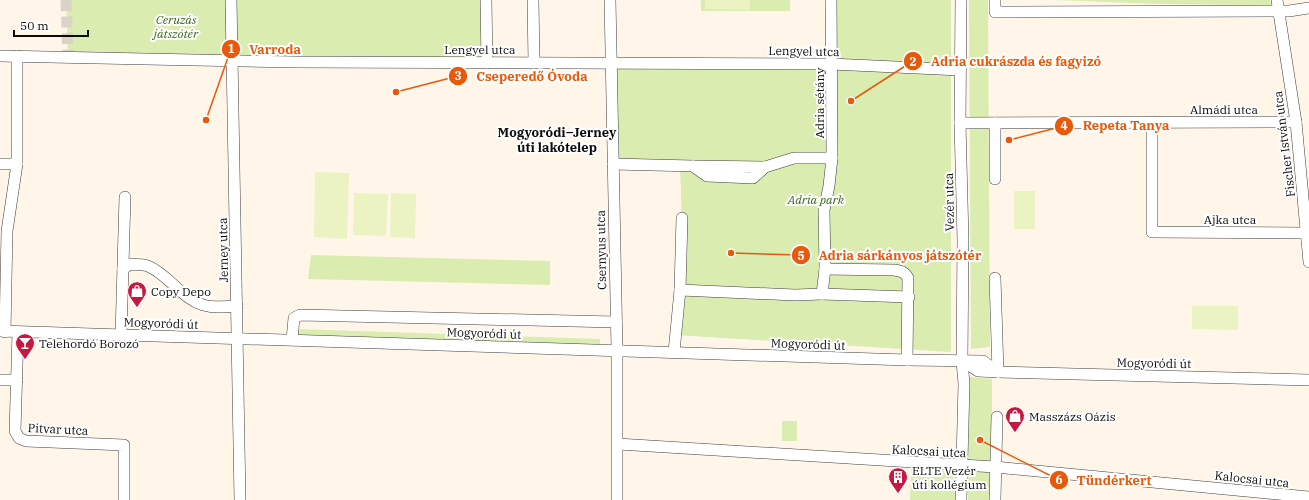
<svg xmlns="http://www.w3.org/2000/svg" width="1309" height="500" viewBox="0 0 1309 500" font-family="'IBM Plex Serif',serif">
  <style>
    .green { fill: #daecb0 }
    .pitch { fill: #ebf3c2 }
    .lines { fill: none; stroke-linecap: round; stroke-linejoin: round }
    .minor-tunnel { stroke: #dad3c8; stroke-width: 11; stroke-dasharray: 11 5.5; stroke-linecap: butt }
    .minor-casing { stroke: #3e3e3e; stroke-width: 12 }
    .minor { stroke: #fff; stroke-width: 11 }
    .labels { text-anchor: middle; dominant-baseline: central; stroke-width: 4; stroke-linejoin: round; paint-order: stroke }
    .park-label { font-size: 12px; font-style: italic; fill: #376717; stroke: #fff }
    .street-label { font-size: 12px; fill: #0b0b0b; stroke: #fff }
    .poi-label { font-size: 12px; fill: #0b0b0b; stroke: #fff; text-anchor: start }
    .neighbourhood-label { font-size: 13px; font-weight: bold; fill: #0b0b0b; stroke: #fff }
    .leader { fill: none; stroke: #e8590c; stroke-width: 1.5 }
    .callout-dot { fill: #e8590c; stroke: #fff; stroke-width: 1.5 }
    .mark-label { font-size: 12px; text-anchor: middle; font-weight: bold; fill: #fff }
    .callout-label { font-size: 13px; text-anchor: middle; font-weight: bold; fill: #e8590c; stroke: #fff; stroke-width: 4; stroke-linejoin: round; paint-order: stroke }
  </style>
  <rect width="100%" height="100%" fill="#fff6e9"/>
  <g class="green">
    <polygon points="66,0 486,0 487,63 68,57"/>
    <rect x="701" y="0" width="89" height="11"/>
    <path d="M 831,0 L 951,0 L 951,352 L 676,335 C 681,278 683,222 680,166 L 613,164 L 611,63 L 831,64 Z"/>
    <polygon points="969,0 988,0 990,347 971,349"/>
    <polygon points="1055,0 1270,0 1271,5 1157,4"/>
    <polygon points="311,255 550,261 550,285 308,279"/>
    <polygon points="296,329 600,339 600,348 296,338"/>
    <polygon points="969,377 992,379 992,500 968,500"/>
    <rect x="782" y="421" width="15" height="20"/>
    <polygon points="911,467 954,472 955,500 910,500"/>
  </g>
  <g class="pitch">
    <polygon points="705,0 750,0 750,10 705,9"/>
    <polygon points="315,172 349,173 347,239 314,237"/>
    <rect x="1014" y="191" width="21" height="38"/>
    <polygon points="354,193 388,194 386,236 353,235"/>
    <polygon points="391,193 416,194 415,238 390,237"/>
    <polygon points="1192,306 1238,306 1238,330 1192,329"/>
  </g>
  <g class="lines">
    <polyline class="minor-tunnel" points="66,0 68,57"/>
    <g class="minor-casing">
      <g id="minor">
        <polyline points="231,0 240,500"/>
        <polyline points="486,0 487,63"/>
        <polyline points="533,0 534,63"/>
        <polyline points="610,0 617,350 617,500"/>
        <polyline points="995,0 995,12 1289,11 1309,8"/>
        <polyline points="1277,0 1296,122 1309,262"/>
        <polyline points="0,56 296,62 831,64 960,70"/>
        <polyline points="1152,122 1152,232 1307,233"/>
        <polyline points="960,123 1296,122"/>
        <polyline points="0,164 17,164"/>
        <polyline points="613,164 693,166 707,176 753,178 765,167 794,158 832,158"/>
        <polyline points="693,166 765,167"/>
        <polyline points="995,179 995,123"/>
        <path d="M 123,269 L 130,264 C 135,265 143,264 148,266 C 169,275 181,298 203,305 C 214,308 225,307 237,306"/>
        <path d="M 825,269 L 894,270 C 901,271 905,272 908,278 L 907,360"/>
        <polyline points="995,278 998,372"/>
        <polyline points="680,290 795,295 822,294 825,269 824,210 829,186 832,158 831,0"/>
        <polyline points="822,294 909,297"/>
        <polyline points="0,331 907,360 983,361 998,372"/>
        <polyline points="5,332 7,231 17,164 17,56"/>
        <polyline points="18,332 15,431 19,438 26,441 124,445 124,500"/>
        <polyline points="121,335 125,197"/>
        <polyline points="292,340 294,318 300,315 616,322"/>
        <polyline points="674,352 680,290 682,218"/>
        <polyline points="963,361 978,371 998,372 1309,380"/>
        <polyline points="0,380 17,380"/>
        <polyline points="618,444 995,467 1309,497"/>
        <polyline points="961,500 964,384 962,361 963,240 960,123 961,0"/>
        <polyline points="995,500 997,417"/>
      </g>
    </g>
    <use href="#minor" class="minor"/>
  </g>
  <defs>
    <g id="shop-pin" transform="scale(1)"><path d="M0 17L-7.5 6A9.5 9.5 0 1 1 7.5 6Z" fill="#c61841" stroke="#fff"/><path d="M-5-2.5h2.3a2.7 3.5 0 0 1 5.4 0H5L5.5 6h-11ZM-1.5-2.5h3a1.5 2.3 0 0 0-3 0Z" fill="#fff"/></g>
    <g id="bar-pin" transform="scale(1)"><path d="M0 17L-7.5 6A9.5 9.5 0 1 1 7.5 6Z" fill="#c61841" stroke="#fff"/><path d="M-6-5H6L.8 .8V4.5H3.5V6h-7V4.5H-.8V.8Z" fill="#fff"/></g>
    <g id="building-pin" transform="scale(1)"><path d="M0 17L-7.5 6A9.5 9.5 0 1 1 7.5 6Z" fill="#c61841" stroke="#fff"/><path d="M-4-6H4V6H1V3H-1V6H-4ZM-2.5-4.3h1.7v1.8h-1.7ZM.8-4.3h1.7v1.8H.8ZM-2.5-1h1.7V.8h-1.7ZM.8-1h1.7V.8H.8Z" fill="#fff"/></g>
  </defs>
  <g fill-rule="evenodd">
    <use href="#shop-pin" x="137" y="291"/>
    <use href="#bar-pin" x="25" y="343"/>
    <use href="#shop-pin" x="1015" y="416"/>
    <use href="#building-pin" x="898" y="477"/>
  </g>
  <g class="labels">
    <g class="park-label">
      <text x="176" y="19">Ceruzás<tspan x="176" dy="14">játszótér</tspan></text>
      <text x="816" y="199">Adria park</text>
    </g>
    <g class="street-label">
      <text x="480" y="49">Lengyel utca</text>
      <text transform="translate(804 51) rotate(1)">Lengyel utca</text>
      <text transform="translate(819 103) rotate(-90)">Adria sétány</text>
      <text x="1224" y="109">Almádi utca</text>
      <text transform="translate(1284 144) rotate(-97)">Fischer István utca</text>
      <text transform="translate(949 202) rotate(-91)">Vezér utca</text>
      <text x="1230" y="219">Ajka utca</text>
      <text transform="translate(223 250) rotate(-91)">Jerney utca</text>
      <text transform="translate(601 250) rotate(-91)">Csernyus utca</text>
      <text transform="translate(161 323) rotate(2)">Mogyoródi út</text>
      <text transform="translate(484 333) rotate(2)">Mogyoródi út</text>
      <text transform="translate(808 344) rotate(2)">Mogyoródi út</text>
      <text transform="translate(1154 363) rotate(1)">Mogyoródi út</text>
      <text transform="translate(58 429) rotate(3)">Pitvar utca</text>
      <text transform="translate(929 451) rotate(3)">Kalocsai utca</text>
      <text transform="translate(1252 479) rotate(6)">Kalocsai utca</text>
    </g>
    <g class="poi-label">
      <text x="151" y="291">Copy Depo</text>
      <text x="39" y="343">Telehordó Borozó</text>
      <text x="1029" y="416">Masszázs Oázis</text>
      <text x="912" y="470">ELTE Vezér<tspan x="912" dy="14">úti kollégium</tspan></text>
    </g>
    <g class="neighbourhood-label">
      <text x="557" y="132">Mogyoródi–Jerney<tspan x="557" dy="15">úti lakótelep</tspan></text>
    </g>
  </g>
  <path class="leader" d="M206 120L231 49M851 101L913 61M396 92L458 76M1009 140L1064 126M731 253L801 255M980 440L1059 480"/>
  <g class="callout-dot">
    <circle cx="206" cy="120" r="4"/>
    <circle cx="851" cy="101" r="4"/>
    <circle cx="396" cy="92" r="4"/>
    <circle cx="1009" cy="140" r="4"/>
    <circle cx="731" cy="253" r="4"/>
    <circle cx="980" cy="440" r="4"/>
    <circle cx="231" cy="49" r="10"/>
    <circle cx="913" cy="61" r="10"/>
    <circle cx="458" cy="76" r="10"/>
    <circle cx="1064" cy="126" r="10"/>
    <circle cx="801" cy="255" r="10"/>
    <circle cx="1059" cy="480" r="10"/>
  </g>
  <g class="mark-label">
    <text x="231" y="53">1</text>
    <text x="913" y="66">2</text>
    <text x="458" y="80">3</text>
    <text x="1064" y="130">4</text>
    <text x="801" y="260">5</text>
    <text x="1059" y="484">6</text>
  </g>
  <g class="callout-label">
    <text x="275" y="54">Varroda</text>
    <text x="1016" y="66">Adria cukrászda és fagyizó</text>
    <text x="532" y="81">Cseperedő Óvoda</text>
    <text x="1126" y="130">Repeta Tanya</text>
    <text x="900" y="260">Adria sárkányos játszótér</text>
    <text x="1114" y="485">Tündérkert</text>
  </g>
  <path d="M14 30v6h74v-6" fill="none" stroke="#0b0b0b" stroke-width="2"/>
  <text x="20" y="30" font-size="12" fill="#0b0b0b" stroke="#ffffff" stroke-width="3" paint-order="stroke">50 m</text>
</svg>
